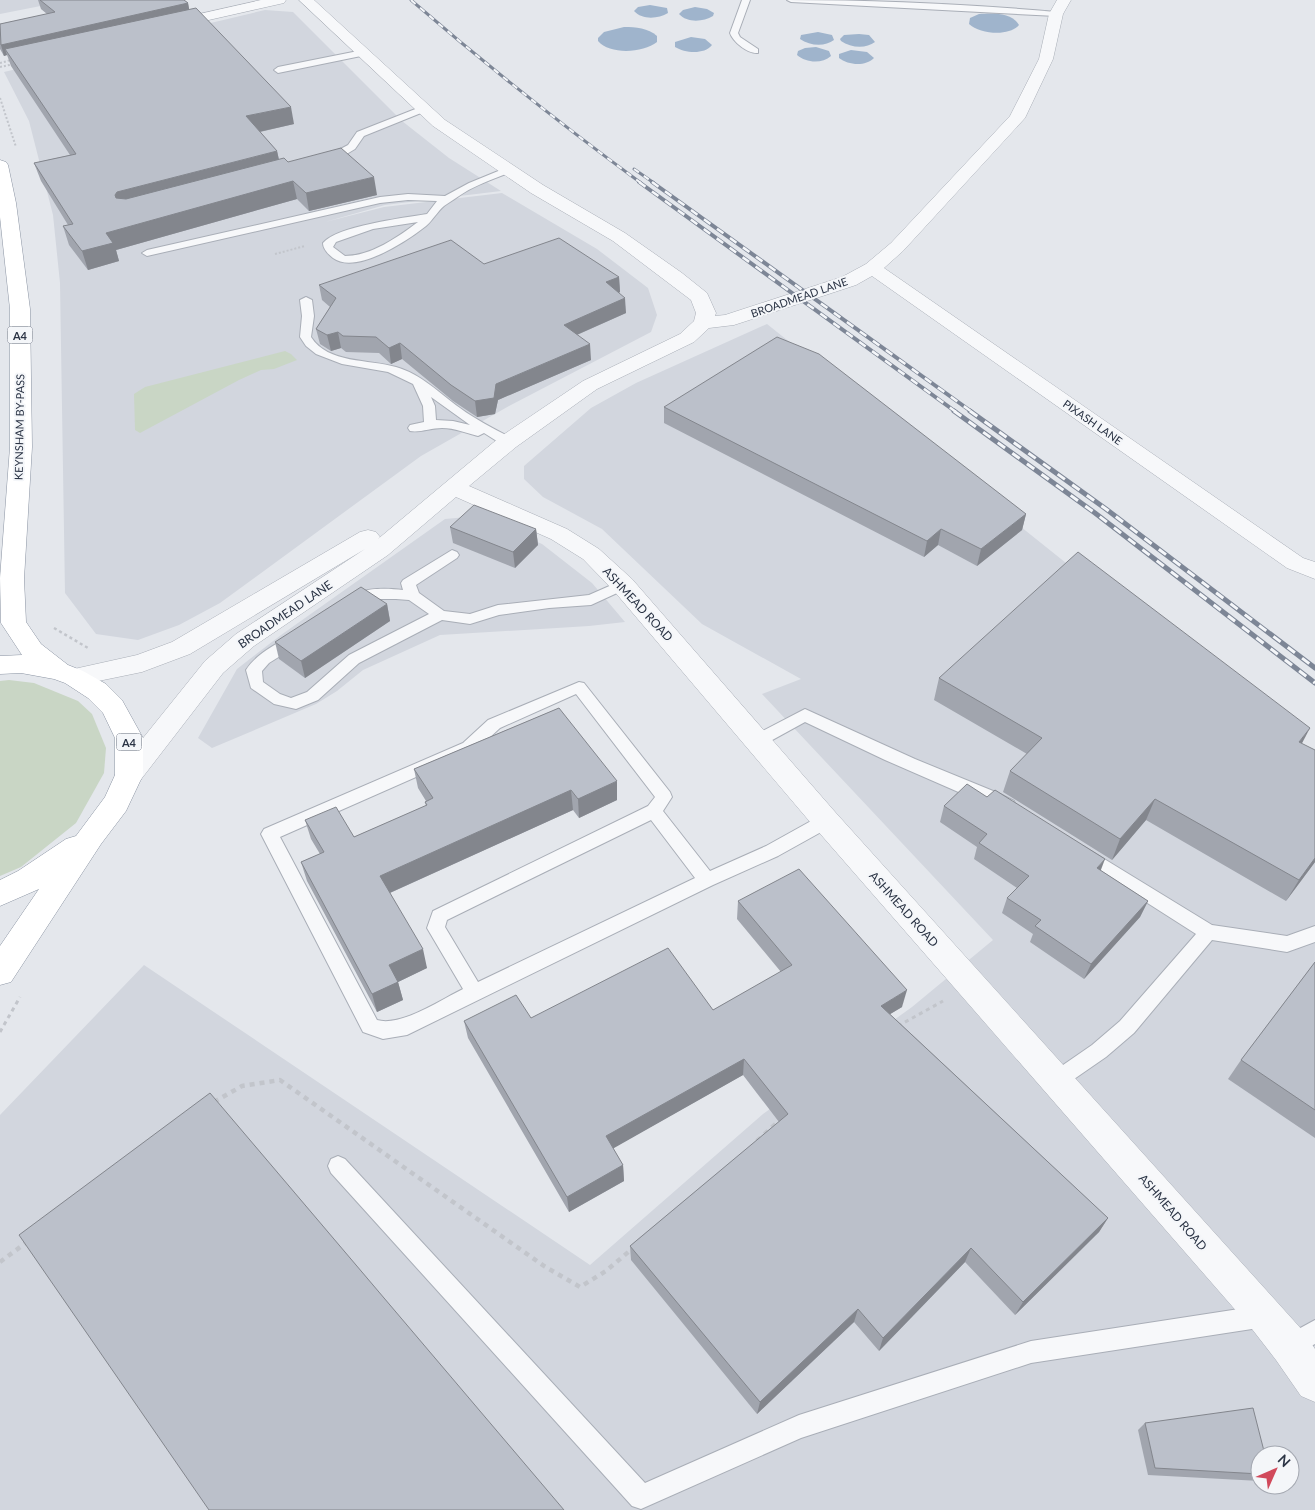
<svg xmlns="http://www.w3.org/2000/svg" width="1315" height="1510" viewBox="0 0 1315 1510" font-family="Lato,sans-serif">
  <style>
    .built { fill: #d2d6de; fill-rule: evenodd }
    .green { fill: #c9d6c5 }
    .water { fill: #9fb4cc }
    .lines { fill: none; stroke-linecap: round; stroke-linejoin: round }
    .lane-casing { stroke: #a9aeb7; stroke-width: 2 }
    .street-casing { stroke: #a9aeb7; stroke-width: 1 }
    .highway-casing { stroke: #8b94a3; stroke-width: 1 }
    .path-far3 { stroke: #c2c5cb; stroke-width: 2; stroke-dasharray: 2 2; stroke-linecap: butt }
    .path-far2 { stroke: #c2c5cb; stroke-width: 2.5; stroke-dasharray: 3 3; stroke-linecap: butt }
    .path-far1 { stroke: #c2c5cb; stroke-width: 3; stroke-dasharray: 4 4; stroke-linecap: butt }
    .path { stroke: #c2c5cb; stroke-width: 4.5; stroke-dasharray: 5 5; stroke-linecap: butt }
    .lane { fill: #f7f8fa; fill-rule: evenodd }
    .street { fill: #f7f8fa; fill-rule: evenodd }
    .highway { fill: #fff; fill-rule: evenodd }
    .rail-far2-casing { stroke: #7d8696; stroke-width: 3 }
    .rail-far1-casing { stroke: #7d8696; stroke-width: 4 }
    .rail-casing { stroke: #7d8696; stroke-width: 5 }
    .rail-far2 { stroke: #f4f6f9; stroke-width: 2; stroke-dasharray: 6; stroke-linecap: butt }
    .rail-far1 { stroke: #f4f6f9; stroke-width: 2.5; stroke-dasharray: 8; stroke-linecap: butt }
    .rail { stroke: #f4f6f9; stroke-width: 3; stroke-dasharray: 9; stroke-linecap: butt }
    .wall { fill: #a1a5ae }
    .shaded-wall { fill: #83868d }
    .building { fill: #bbc0ca; stroke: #83868d }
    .labels { text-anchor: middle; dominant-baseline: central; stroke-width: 4; stroke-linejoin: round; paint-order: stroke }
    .far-street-label { font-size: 11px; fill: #2b3445; stroke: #f4f6f9 }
    .shield { fill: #f4f6f9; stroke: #676e7b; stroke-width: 1 }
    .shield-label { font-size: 11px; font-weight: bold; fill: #2b3445 }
    .street-label { font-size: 12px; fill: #2b3445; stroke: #f4f6f9 }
  </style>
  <rect width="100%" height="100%" fill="#e4e7ec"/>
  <g class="built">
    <polygon points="0,0 71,0 0,14"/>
    <polygon points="265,10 293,12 402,121 449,158 501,191 385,205 325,222 384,207 502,193 597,249 648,288 657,315 651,332 509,406 421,456 220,603 179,625 138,640 96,634 65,593 60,283 53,215 29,121 4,72"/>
    <path d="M 767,324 L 1315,762 L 1315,1510 L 0,1510 L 0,1115 L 144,965 L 590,1265 L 763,1114 L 912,1007 L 993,940 L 762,694 L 801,679 L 702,624 L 602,529 L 543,497 L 524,479 L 524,466 L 591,408 L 636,383 ZM 1260,1455 L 1290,1455 L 1290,1485 L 1260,1485 Z"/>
    <polygon points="478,516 542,544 592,583 625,622 589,626 440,635 363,670 337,691 316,704 212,748 198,738 237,669 281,635 445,519"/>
  </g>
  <g class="green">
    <polygon points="285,351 291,354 297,360 274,369 261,370 239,380 140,433 135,430 134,394 145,387"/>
    <polygon points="9,680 34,683 78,701 92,714 106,748 104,773 76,823 21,867 0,876 0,681"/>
  </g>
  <g class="water">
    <path d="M 650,5 L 667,8 L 668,13 C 658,19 642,20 634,11 L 638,7 Z"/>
    <path d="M 695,7 L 707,9 L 714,13 L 713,16 C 703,22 687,23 679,14 L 683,10 Z"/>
    <path d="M 979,14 C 992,13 1012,12 1019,25 C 1009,37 980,34 969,24 L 970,18 Z"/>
    <path d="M 624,27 C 636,27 648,28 657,36 L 657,42 C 643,53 610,55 598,41 L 598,38 L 604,32 Z"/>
    <path d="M 818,32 L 832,35 L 834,40 C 825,47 810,46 800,39 L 801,35 Z"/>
    <path d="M 859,34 L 869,35 L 875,42 C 866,49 851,48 841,41 L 840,39 L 844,35 Z"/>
    <path d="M 691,37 L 705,39 L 712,45 C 704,55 685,53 675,47 L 675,42 Z"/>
    <path d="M 816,47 L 829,51 L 831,56 C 822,64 806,63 797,55 L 798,51 L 805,48 Z"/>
    <path d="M 851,50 L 867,52 L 874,58 C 865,67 848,65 839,58 L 839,54 Z"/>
  </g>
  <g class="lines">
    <g class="lane-casing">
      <g id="lane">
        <path d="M 742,0 L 750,0 L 738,33 L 740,37 L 758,49 L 758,53 C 748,54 733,42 730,33 Z"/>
        <path d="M 787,0 C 877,0 967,4 1056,12 L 1060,14 L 1056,16 L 791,2 Z"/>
        <polygon points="363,50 366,51 366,55 278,73 274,70 278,67"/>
        <polygon points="423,106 426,107 426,111 364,136 355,149 340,158 325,163 320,160 348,145 357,132"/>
        <path d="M 508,167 L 513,170 L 511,172 C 493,179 472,186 456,198 C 452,201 448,203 444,206 C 437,212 433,220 426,226 C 407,241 356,275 333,258 C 328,254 323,249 323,243 C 337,226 403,218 427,214 L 437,201 L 408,200 L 380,203 L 147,256 L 142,253 L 147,250 L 380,197 L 408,194 L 445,196 L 469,183 ZM 418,222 C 398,237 371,256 345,256 L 333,247 L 336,242 L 373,229 Z"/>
        <path d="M 306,297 L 312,300 L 314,316 L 311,337 C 328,364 369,359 396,367 C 421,374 439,393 460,408 C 476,420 495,429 513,439 L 514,442 L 513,445 L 503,445 L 484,433 L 478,436 C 466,433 455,428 442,428 C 431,428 419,433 410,431 L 408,428 L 410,425 L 424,422 L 423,406 L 413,384 L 388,372 L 342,364 L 316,354 L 306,346 L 300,337 L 302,316 L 300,300 ZM 431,397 L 470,425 L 453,421 L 436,420 L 435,406 Z"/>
        <path d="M 452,550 L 457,552 L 459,555 L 457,558 L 416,585 L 419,593 L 444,611 L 470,614 L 498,605 L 589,595 L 623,580 L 628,582 L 630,585 L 628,588 L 591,605 L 549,608 L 499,615 L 470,624 L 442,620 L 359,663 L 318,700 L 296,709 L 274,704 L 251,688 L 246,670 C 256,654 275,645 291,635 L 296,634 L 301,635 L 303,639 L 301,643 L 269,663 L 262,671 L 263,682 L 280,694 L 291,698 L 307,692 L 349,655 L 429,614 L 409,600 L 396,599 L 374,599 L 357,606 L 347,606 L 345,603 C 356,586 386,588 403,590 L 401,583 L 403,580 Z"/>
        <path d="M 579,682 L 584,683 L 670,792 L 672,797 L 663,811 L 710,871 L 766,846 L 820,816 L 826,814 L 832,816 L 834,821 L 832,826 L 778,856 L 713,885 L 407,1035 L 383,1039 L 363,1032 L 261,834 L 264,829 L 463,743 L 488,720 ZM 576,694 L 655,797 L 648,806 L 433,911 L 427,928 L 463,989 C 440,1000 401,1027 377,1020 L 280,837 L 475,751 L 500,728 ZM 651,820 L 695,878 L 478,982 L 445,927 L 447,920 Z"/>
        <polygon points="805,709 915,759 998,793 1014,801 1016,806 1014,811 1008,812 1002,811 885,760 805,722 765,744 759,746 753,744 751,740 753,736"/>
        <polygon points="1083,846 1212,925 1287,936 1315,926 1315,942 1287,952 1212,940 1134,1033 1106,1057 1064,1086 1057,1089 1050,1086 1047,1080 1050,1074 1092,1045 1120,1021 1196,934 1077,858 1074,853 1077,848"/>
        <polygon points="338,1156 345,1159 645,1483 799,1415 1031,1341 1265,1305 1273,1308 1276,1316 1273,1324 1265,1327 1031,1363 801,1438 641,1509 632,1506 331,1173 328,1166 331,1159"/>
        <polygon points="1315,1320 1315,1344 1290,1357 1282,1354 1279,1346 1282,1338"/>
      </g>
    </g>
    <g class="street-casing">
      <g id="street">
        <polygon points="261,0 286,0 284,3 169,29 162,25 164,22"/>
        <polygon points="299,0 314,0 445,120 543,185 625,233 682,273 707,293 716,313 715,316 725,315 842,277 866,264 891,243 1010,116 1039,59 1049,14 1057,0 1071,0 1063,14 1053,59 1025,118 903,251 884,268 1303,558 1315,562 1315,579 1287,568 872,276 856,285 734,325 709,328 694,342 597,389 516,447 469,486 567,529 599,549 632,579 836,813 1304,1332 1315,1349 1315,1402 1301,1396 1276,1360 1252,1329 816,829 614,591 583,559 551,539 456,497 388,555 254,646 223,673 139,782 129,785 119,782 115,775 119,768 205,661 236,634 365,549 190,654 142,672 74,686 65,683 61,677 65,671 137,655 172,642 360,532 368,530 376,532 380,537 378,539 500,437 583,381 680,334 694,321 696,313 691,300 613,241 531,193 433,126"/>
      </g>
    </g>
    <g class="highway-casing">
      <polygon id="highway" points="0,160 6,162 8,165 16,203 30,309 32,447 24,579 26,622 41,644 68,665 83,671 106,684 122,700 143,738 143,775 126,811 101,844 11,982 0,985 0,946 39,889 0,906 0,880 18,871 66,839 76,836 105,797 115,775 115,738 103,713 88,698 65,683 54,679 21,673 0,674 0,656 22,655 1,623 0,578 10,447 10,309 0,217"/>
    </g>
    <g class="path-far3">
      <polyline points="0,63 11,60"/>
      <polyline points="0,67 14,64"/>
      <polyline points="0,98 16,147"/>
      <polyline points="275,254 305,246"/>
    </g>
    <polyline class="path-far2" points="54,628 88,648"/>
    <g class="path-far1">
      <polyline points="898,1026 943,1001"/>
      <polyline points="0,1032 20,997"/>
    </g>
    <g class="path">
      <polyline points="214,1102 242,1086 280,1080 544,1266 580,1287 606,1271 633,1248"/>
      <polyline points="757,1141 780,1120"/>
      <polyline points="0,1262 27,1242"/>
    </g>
    <use href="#lane" class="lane"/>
    <use href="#street" class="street"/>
    <use href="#highway" class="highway"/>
    <g class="rail-far2-casing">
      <g id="rail-far2">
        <path d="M 411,0 C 485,64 562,125 641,183"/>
        <polyline points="634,169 654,183"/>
      </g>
    </g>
    <g class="rail-far1-casing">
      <g id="rail-far1">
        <polyline points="639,182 956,412"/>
        <polyline points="652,182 972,412"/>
      </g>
    </g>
    <g class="rail-casing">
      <g id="rail">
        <polyline points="954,411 1095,513 1315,683"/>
        <polyline points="970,411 1106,509 1315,668"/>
      </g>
    </g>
    <use href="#rail-far2" class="rail-far2"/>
    <use href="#rail-far1" class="rail-far1"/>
    <use href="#rail" class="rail"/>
  </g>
  <g class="wall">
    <polygon points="38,0 184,0 188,3 189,9 294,124 260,132 277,151 279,160 288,162 377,195 309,211 297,199 116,250 119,261 88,270 69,245 63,226 68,225 41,181 34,163 70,155 11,66 7,55 4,56 0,49 0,24 47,14 41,9"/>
    <polygon points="484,264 619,277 620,292 619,293 626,313 577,335 591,360 498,400 495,414 477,417 453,401 402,359 391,364 379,353 346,352 341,348 331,351 320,344 316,329 330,307 322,300 319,285"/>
    <polygon points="664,407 1026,514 1022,530 977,566 938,545 924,557 664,423"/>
    <polygon points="450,527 536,529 538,545 515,568 453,543"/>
    <polygon points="387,604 390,621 305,678 279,659 275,642"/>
    <polygon points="939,678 1302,743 1315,862 1286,901 1146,820 1112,860 1003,792 1010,771 1027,754 934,700"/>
    <polygon points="559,708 617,800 579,818 573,810 390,893 427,968 398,982 403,1000 377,1012 307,881 301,862 320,854 311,839 305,820 354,837 426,806 425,802 426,801 418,788 414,769"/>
    <polygon points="944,806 1100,870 1148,901 1140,917 1084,979 1030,942 1033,934 1002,913 1007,898 1017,888 974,859 977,847 940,822"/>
    <polygon points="738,901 902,1007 890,1014 1108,1218 1099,1232 1015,1315 965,1262 879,1351 854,1322 757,1414 631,1260 630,1246 779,1122 743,1075 613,1148 623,1165 624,1181 569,1212 468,1038 464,1021 713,1010 781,972 737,919"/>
    <polygon points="1315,962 1315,1138 1228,1079 1241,1060"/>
    <polygon points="1145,1423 1260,1474 1260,1481 1148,1475 1138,1430"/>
  </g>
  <g class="shaded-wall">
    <polygon points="188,3 190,14 5,49 7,55 4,56 1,45"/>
    <polygon points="291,107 294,124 250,134 246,116"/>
    <polygon points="277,151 281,169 120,213 115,195 117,192"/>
    <polygon points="374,177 377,195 309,211 306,193"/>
    <polygon points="293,181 297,199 116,250 119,261 88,270 82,251 106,233"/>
    <polygon points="619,277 620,292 606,297 606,282"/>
    <polygon points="625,298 626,313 565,340 564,325"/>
    <polygon points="338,332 341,348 331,351 327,335"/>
    <polygon points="400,343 402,359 391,364 389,348"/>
    <polygon points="590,344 591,360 498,400 495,414 477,417 475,401 496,384"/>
    <polygon points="1026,514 1022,530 977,566 981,549"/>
    <polygon points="536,529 538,545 515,568 513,552"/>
    <polygon points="941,529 938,545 924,557 927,541"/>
    <polygon points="387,604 390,621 305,678 301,661"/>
    <polygon points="1310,728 1299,749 1299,742"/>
    <polygon points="617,781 617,800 579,818 578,799"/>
    <polygon points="571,790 573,810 385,895 380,876"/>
    <polygon points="1155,799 1146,820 1112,860 1120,839"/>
    <polygon points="1315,858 1315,862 1286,901 1299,880"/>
    <polygon points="1105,859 1099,875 1097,868"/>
    <polygon points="1148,901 1140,917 1084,979 1091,964"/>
    <polygon points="423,949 427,968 398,982 403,1000 377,1012 372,994 389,965"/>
    <polygon points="907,990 902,1007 877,1022 881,1006"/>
    <polygon points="744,1059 743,1075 607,1152 606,1136"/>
    <polygon points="623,1165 624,1181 569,1212 567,1197"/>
    <polygon points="1108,1218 1099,1232 1015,1315 1023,1302"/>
    <polygon points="971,1248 965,1262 879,1351 883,1338"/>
    <polygon points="858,1309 854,1322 757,1414 760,1402"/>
  </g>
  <g class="building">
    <polygon points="40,0 184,0 188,3 1,45 0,24 55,12"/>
    <polygon points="196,8 291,107 246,116 277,151 117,192 115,195 116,198 126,199 284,158 288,162 341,148 374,177 306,193 293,181 106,233 113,243 82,251 63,226 73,224 34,163 76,154 5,49"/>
    <polygon points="559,238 619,277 606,282 625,298 564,325 590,344 496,384 494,398 475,401 451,385 400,343 389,348 376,337 343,336 338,332 327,335 316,329 336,298 319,285 451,240 484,264"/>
    <polygon points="777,337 819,354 1026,514 981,549 941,529 927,541 664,407"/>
    <polygon points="474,505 536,529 513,552 450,527"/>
    <polygon points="1078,552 1310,728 1299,742 1315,750 1315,858 1299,880 1155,799 1120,839 1010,771 1042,738 939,678"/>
    <polygon points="361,587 387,604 301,661 275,642"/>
    <polygon points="559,708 617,781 578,799 571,790 380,876 423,949 389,965 398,982 372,994 301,862 324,852 305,820 336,807 354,837 427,805 425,802 433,798 414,769"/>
    <polygon points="967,784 987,797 995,790 1105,859 1097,868 1148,901 1091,964 1035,926 1041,920 1007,898 1029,876 979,843 987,834 944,806"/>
    <polygon points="799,869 907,990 881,1006 1108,1218 1023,1302 971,1248 883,1338 858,1309 760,1402 630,1246 788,1114 744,1059 606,1136 623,1165 567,1197 464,1021 516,995 531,1018 668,948 713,1010 792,965 738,901"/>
    <polygon points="1315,962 1315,1110 1241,1060"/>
    <polygon points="210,1093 564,1510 209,1510 19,1235"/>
    <polygon points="1253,1408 1265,1455 1260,1455 1260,1474 1155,1468 1145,1423"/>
  </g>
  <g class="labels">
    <g class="far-street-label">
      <text transform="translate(799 297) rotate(-19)">BROADMEAD LANE</text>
      <text transform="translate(1093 422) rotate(35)">PIXASH LANE</text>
      <text transform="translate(19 427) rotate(-89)">KEYNSHAM BY-PASS</text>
    </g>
    <g class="shield">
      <rect x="7.5" y="326.5" width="25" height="17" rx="4"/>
      <rect x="116.5" y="733.5" width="25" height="17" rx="4"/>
    </g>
    <g class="shield-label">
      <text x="20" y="335">A4</text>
      <text x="129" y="742">A4</text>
    </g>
    <g class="street-label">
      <text transform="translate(638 604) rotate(47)">ASHMEAD ROAD</text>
      <text transform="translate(285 614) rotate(-34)">BROADMEAD LANE</text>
      <text transform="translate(904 909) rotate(48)">ASHMEAD ROAD</text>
      <text transform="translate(1173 1212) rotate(49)">ASHMEAD ROAD</text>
    </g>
  </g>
  <g transform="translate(1275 1470) rotate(45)"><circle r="24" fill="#f4f6f9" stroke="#a4a8b1"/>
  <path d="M0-4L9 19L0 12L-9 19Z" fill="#d1495b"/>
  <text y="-8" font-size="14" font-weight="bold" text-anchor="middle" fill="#2b3445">N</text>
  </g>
</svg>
